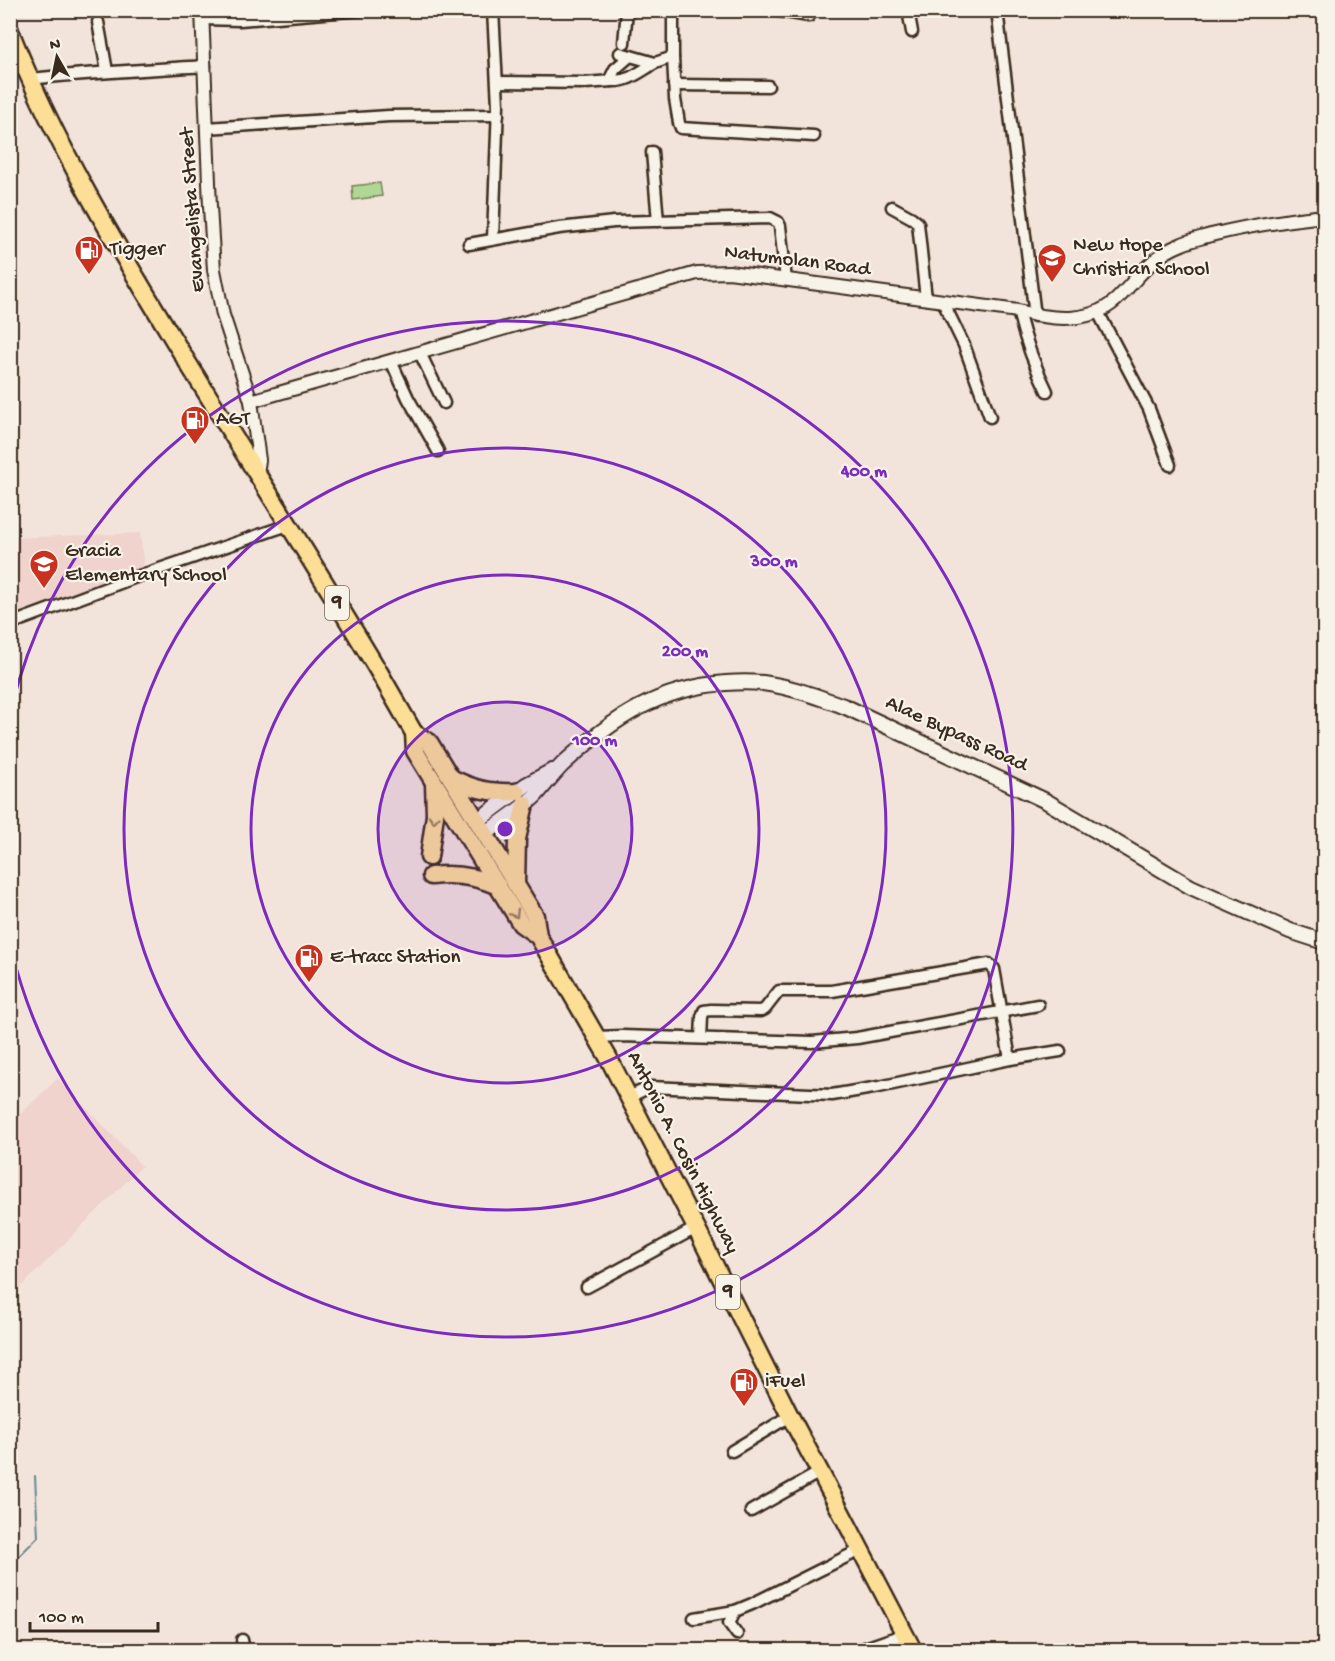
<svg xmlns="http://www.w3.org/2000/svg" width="1335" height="1661" viewBox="0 0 1335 1661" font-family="'Gochi Hand',sans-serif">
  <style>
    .built { fill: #efd3cc }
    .green { fill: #b0d894; stroke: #768159; stroke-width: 1.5 }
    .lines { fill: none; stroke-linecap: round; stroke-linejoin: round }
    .stream { stroke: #638892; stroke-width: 2 }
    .minor-casing { stroke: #3b2a1e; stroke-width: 15 }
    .tertiary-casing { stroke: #3b2a1e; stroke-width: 16 }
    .secondary-casing { stroke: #3b2a1e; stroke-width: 18 }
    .trunk-casing { stroke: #3b2a1e; stroke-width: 21 }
    .minor { stroke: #f7f3e8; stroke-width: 10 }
    .tertiary { stroke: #f7f3e8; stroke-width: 12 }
    .secondary { stroke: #f7f3e8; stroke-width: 14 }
    .trunk { stroke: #fcde96; stroke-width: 16 }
    .oneway { stroke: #9c845a }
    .ring { fill: none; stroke: #7b2cbf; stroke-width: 3 }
    .labels { text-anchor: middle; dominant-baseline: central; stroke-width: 4.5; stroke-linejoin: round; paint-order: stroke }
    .shield { fill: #f7f3e8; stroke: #73665b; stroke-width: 1.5 }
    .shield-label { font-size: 20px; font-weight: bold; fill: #3b2a1e }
    .street-label { font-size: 21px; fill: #3b2a1e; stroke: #f7f3e8 }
    .poi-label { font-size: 21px; fill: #3b2a1e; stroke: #f7f3e8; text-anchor: start }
    .centre { fill: #7b2cbf; stroke: #f7f3e8; stroke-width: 3 }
    .ring-label { font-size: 18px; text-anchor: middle; font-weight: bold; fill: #7b2cbf; stroke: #f7f3e8; stroke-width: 4.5; stroke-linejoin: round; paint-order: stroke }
  </style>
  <rect width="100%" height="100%" fill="#f3e4db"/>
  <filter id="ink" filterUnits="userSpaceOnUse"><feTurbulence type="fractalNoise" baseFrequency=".0167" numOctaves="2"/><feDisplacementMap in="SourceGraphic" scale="12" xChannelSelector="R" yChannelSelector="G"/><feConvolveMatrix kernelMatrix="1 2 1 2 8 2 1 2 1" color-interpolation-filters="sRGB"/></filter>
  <g filter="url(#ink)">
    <g class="built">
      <polygon points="140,533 144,566 11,615 11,538"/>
      <polygon points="58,1078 142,1166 11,1297 11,1123"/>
    </g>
    <polygon class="green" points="380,183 382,196 353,200 352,186"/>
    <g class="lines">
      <polyline class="stream" points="10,1565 38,1537 35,1476"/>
      <g class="minor-casing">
        <g id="minor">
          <polyline points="673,10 673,57 675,99 679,123 681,128 814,136"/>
          <polyline points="773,10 809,16"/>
          <polyline points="908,10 912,32"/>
          <polyline points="997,10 1035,316"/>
          <polyline points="202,19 240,20 361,10"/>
          <polyline points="98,22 107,71"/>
          <polyline points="624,43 627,10"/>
          <polyline points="620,53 655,63 673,57"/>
          <path d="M 630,56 L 615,69 L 611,77 L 612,81 C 629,82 641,71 655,63"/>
          <path d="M 30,79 C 88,72 147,70 205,66"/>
          <polyline points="498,82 585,83 612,81"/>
          <polyline points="674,85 768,86"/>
          <polyline points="207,128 389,116 498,115"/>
          <polyline points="652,152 658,221"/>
          <polyline points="892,207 912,218 918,223 926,299"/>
          <polyline points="493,239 498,105 493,10"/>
          <polyline points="469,244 559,228 614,222 770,218 778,222 780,226 786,280"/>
          <polyline points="943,302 964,345 990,417"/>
          <path d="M 1018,311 C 1025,340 1034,365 1047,391"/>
          <polyline points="1098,312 1149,409 1170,465"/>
          <polyline points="420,353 444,403"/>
          <polyline points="391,361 408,398 438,451"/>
          <polyline points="10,624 136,577 288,525"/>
          <polyline points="597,1037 622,1036 812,1042 857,1038 1038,1005"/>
          <polyline points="701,1038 702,1017 704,1011 711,1010 761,1011 765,1009 779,991 832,991 989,964 994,969 1010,1059"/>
          <polyline points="629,1097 650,1087 832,1095 879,1087 1010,1059 1060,1051"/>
          <polyline points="587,1287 696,1228"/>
          <polyline points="732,1451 790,1416"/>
          <polyline points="751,1511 820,1472"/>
          <polyline points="735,1611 729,1623 737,1634"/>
          <polyline points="694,1618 735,1611 752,1604 860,1550"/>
          <polyline points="242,1640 244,1650"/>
          <polyline points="859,1650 905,1634"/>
        </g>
      </g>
      <g class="tertiary-casing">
        <g id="tertiary">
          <polyline points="202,10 210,207 214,270 223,315 251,401 259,460 257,474"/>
          <path d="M 251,401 L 697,273 L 729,272 L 1018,311 C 1053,320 1094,325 1121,295 C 1139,276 1154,255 1180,245 C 1190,240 1201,238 1211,235 C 1248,226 1286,220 1324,216"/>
        </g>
      </g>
      <g class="secondary-casing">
        <g id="secondary">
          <polyline points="477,821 526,785 552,771"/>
          <path d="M 485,834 C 502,821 521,810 536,795 C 545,785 553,774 563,764 C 612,719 658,688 726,683 C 738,682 751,682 763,683 C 792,687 819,697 846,707 L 1046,801 L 1191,887 L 1290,931 L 1324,942"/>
        </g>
      </g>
      <g class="trunk-casing">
        <g id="trunk">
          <path d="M 10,31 C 54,143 116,245 178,347 C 245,456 314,563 379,672 L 414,733 L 415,751 L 521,924 L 538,936 L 608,1057 L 696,1228 L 790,1416 L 820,1472 L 913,1650"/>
          <polyline points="414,733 429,742 535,916 538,936"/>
          <path d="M 451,778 C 475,790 490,793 517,792"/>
          <polyline points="429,857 435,815 434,784"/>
          <path d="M 431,876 C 454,873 476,876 498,886"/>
          <polyline points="516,884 517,839 525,804"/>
        </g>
      </g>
      <use href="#minor" class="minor"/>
      <use href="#tertiary" class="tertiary"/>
      <use href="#secondary" class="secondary"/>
      <use href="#trunk" class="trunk"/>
    </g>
    <defs><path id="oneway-chevron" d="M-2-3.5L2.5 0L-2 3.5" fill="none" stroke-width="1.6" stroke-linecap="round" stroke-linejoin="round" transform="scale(1.5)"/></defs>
    <g class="oneway">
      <use href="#oneway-chevron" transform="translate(434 819) rotate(95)"/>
      <use href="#oneway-chevron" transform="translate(515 914) rotate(59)"/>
    </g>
  </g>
  <circle cx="505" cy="829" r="127" fill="#7b2cbf" fill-opacity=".12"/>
  <g class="ring">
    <circle cx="505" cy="829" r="127"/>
    <circle cx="505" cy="829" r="254"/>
    <circle cx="505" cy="829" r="381"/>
    <path d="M11 710A508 508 0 1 1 11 948"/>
  </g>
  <defs>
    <g id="fuel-pin" transform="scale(1.5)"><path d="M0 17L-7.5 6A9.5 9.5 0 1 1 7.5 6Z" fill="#c8321e" stroke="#f7f3e8"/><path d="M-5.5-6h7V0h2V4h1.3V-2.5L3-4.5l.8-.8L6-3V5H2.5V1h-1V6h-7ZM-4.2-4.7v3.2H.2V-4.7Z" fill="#fff"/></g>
    <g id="school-pin" transform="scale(1.5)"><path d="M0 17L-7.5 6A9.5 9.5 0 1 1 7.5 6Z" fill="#c8321e" stroke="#f7f3e8"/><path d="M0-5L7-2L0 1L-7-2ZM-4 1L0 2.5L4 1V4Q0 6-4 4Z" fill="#fff"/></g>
  </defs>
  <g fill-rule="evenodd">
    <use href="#fuel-pin" x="89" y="250"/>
    <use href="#school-pin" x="1052" y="258"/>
    <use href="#fuel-pin" x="195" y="420"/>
    <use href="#school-pin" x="44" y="564"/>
    <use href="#fuel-pin" x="309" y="958"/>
    <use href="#fuel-pin" x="744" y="1382"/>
  </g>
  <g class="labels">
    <g class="shield">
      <rect x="325" y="586" width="24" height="34" rx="4.5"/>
      <rect x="716" y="1275" width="24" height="34" rx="4.5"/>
    </g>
    <g class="shield-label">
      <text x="337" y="603">9</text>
      <text x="728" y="1292">9</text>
    </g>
    <g class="street-label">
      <text transform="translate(194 210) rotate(-94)">Evangelista Street</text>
      <text transform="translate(797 262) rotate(7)">Natumolan Road</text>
      <text transform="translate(956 735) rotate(25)">Alae Bypass Road</text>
      <text transform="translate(682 1153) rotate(63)">Antonio A. Cosin Highway</text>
    </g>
    <g class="poi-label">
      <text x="1073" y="246">New Hope<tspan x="1073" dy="24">Christian School</tspan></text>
      <text x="110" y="250">Tigger</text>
      <text x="216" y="420">AGT</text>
      <text x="65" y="552">Gracia<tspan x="65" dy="24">Elementary School</tspan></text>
      <text x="330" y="958">E-tracc Station</text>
      <text x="765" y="1382">iFuel</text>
    </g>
  </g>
  <circle cx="505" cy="829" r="9" class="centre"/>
  <g class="ring-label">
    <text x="864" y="476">400 m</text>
    <text x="774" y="566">300 m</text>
    <text x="685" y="656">200 m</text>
    <text x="595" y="745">100 m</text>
  </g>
  <rect width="1335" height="1661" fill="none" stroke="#f7f3e8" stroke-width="36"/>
  <rect x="18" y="18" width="1299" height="1625" fill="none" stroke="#3b2a1e" stroke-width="2" filter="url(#ink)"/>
  <g transform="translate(57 57) rotate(351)" stroke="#f7f3e8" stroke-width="4.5" paint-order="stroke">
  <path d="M0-4.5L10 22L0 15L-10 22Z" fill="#3b2a1e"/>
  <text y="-9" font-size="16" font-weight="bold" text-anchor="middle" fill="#3b2a1e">N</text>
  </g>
  <path d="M30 1622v9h128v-9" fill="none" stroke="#3b2a1e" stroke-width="3"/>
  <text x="39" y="1622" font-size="18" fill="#3b2a1e" stroke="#f7f3e8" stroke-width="4.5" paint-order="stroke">100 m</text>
</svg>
